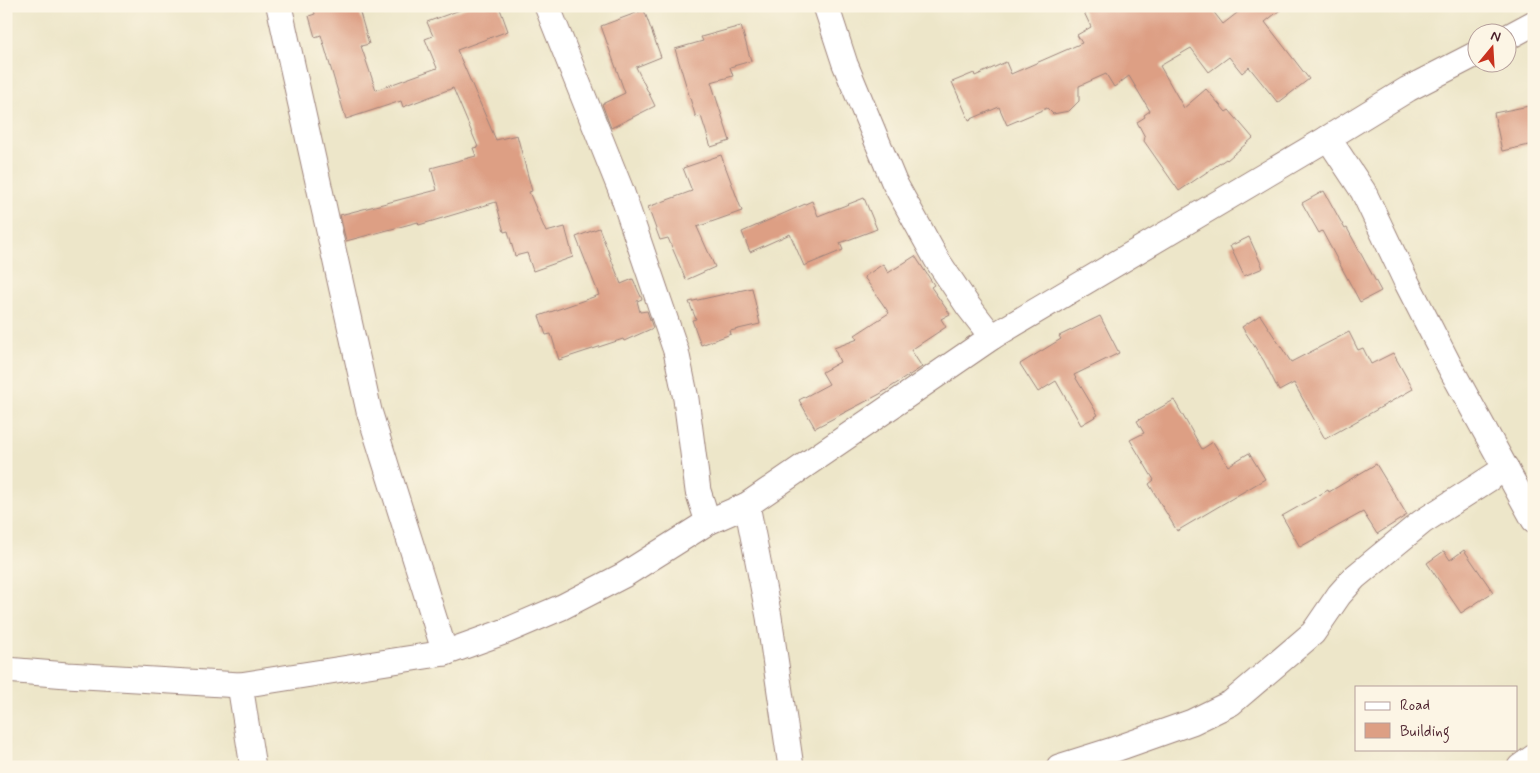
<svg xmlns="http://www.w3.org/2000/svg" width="1540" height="773" viewBox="0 0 1540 773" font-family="Mynerve,sans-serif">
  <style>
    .building { fill: #dd9f84 }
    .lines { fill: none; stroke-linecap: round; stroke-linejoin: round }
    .street-casing { stroke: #9c827a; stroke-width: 27 }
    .street { stroke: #fff; stroke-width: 25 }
  </style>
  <rect width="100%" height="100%" fill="#fcf5e5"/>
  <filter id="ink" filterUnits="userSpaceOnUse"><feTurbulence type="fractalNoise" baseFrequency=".02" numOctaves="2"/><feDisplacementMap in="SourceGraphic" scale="10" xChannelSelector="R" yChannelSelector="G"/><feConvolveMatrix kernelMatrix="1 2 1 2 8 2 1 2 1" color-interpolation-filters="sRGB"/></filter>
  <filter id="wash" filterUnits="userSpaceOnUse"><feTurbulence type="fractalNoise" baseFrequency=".0096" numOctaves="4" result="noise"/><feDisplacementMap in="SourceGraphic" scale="20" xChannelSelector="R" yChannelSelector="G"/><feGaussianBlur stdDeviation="1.12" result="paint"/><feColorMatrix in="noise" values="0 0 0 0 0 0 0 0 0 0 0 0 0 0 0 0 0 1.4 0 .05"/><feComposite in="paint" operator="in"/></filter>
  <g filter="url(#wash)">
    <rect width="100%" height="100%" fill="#ede6c9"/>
    <g id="blocks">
      <g class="building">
        <polygon points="313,6 358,6 369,44 361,46 376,90 437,68 425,39 433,36 427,22 471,6 499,6 508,31 457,50 496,140 517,135 532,191 529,192 546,232 565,227 573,257 533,271 527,253 515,256 508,231 504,232 496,202 419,225 418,222 346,241 340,215 437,190 431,168 476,156 473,148 478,147 453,88 403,107 401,101 346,119 321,35 315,37 309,16 315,14"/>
        <polygon points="1081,6 1209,6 1223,24 1246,6 1285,6 1265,22 1309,79 1278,103 1249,67 1242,73 1229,57 1209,72 1191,48 1160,66 1184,108 1206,89 1226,112 1229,110 1253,138 1227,160 1226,159 1179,191 1144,141 1145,137 1137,122 1145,117 1144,115 1150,111 1129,76 1114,87 1106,74 1079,86 1079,101 1069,111 1053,114 1047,108 1007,125 999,107 969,120 952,82 974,73 975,76 1006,62 1011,74 1082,43 1077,35 1091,27"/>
        <polygon points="644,10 661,57 636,67 655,106 611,128 602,104 625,93 601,26"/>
        <polygon points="741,26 751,61 730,67 733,76 711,82 730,141 711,147 701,116 696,118 675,49 703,41 701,37"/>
        <polygon points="1534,105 1534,144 1502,151 1494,113"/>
        <polygon points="721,155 742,211 697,227 715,267 686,280 668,238 660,240 648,207 692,191 683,168"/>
        <polygon points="1324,191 1345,229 1347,228 1381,291 1360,302 1322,231 1319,233 1302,203"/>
        <polygon points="864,198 877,229 840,243 843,250 804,266 790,234 750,252 742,232 812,201 818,216"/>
        <polygon points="599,228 621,284 633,279 642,299 637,301 640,312 647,311 653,328 624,341 623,339 559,360 551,334 546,335 539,316 599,295 576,237"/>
        <polygon points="1249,237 1263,268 1244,276 1230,246"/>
        <polygon points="915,256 934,285 931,287 950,314 941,319 946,327 911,350 922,367 880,394 815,428 799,400 829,384 822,372 840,362 834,348 858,339 855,335 889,313 864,277 883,264 888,273"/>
        <polygon points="752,288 760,324 730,331 731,334 701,345 692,320 696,319 689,302"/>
        <polygon points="1260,315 1291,362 1349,332 1358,350 1363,348 1371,364 1393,353 1413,389 1325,439 1294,383 1279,391 1264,361 1242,327"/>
        <polygon points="1100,316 1119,353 1074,375 1098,415 1081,425 1056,381 1038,392 1020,364 1061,339 1059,336"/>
        <polygon points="1174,400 1202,449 1213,442 1228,466 1249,453 1265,479 1177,531 1149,484 1154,480 1130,440 1144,433 1137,421"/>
        <polygon points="1376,464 1407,515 1377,534 1363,512 1300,547 1282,516 1328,490 1329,492"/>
        <polygon points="1464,550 1493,592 1461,613 1427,563 1444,551 1450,560"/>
      </g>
    </g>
  </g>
  <g filter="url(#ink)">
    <use href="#blocks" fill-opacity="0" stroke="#9c827a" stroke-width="1"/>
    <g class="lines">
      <g class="street-casing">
        <g id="street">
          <polyline points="279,6 369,411 445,653"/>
          <polyline points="547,6 622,193 676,351 686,399 698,491 708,522"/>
          <polyline points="826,6 845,64 894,182 937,260 968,306 992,337"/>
          <polyline points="1508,37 1534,23"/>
          <polyline points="1328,138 1363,191 1406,281 1451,369 1534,520"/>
          <polyline points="747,505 769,617 791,767"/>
          <polyline points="6,670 67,675 240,685 445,653 506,631 562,607 624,575 708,522 747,505 992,337 1328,138 1408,89 1478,53"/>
          <polyline points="240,685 253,767"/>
          <polyline points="1059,767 1110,751 1192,722 1231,703 1313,633 1339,595 1355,577 1422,522 1506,468"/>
          <polyline points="1520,767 1534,757"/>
        </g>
      </g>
      <use href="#street" class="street"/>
    </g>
  </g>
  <rect width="1540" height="773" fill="none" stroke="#fcf5e5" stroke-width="25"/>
  <rect x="1355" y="686" width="162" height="65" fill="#fcf5e5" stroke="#b59f9b"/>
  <rect x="1365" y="702" width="25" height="8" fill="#ffffff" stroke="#b59f9b"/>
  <text x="1400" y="710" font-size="15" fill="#4a1f2b">Road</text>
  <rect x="1365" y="723" width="25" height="15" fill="#dd9f84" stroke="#b59f9b"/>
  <text x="1400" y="736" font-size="15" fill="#4a1f2b">Building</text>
  <g transform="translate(1492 48) rotate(18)"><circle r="24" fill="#fcf5e5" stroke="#b59f9b"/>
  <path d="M0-4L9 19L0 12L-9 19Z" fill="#c8321e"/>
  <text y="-8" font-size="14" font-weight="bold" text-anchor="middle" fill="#4a1f2b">N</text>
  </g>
</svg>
